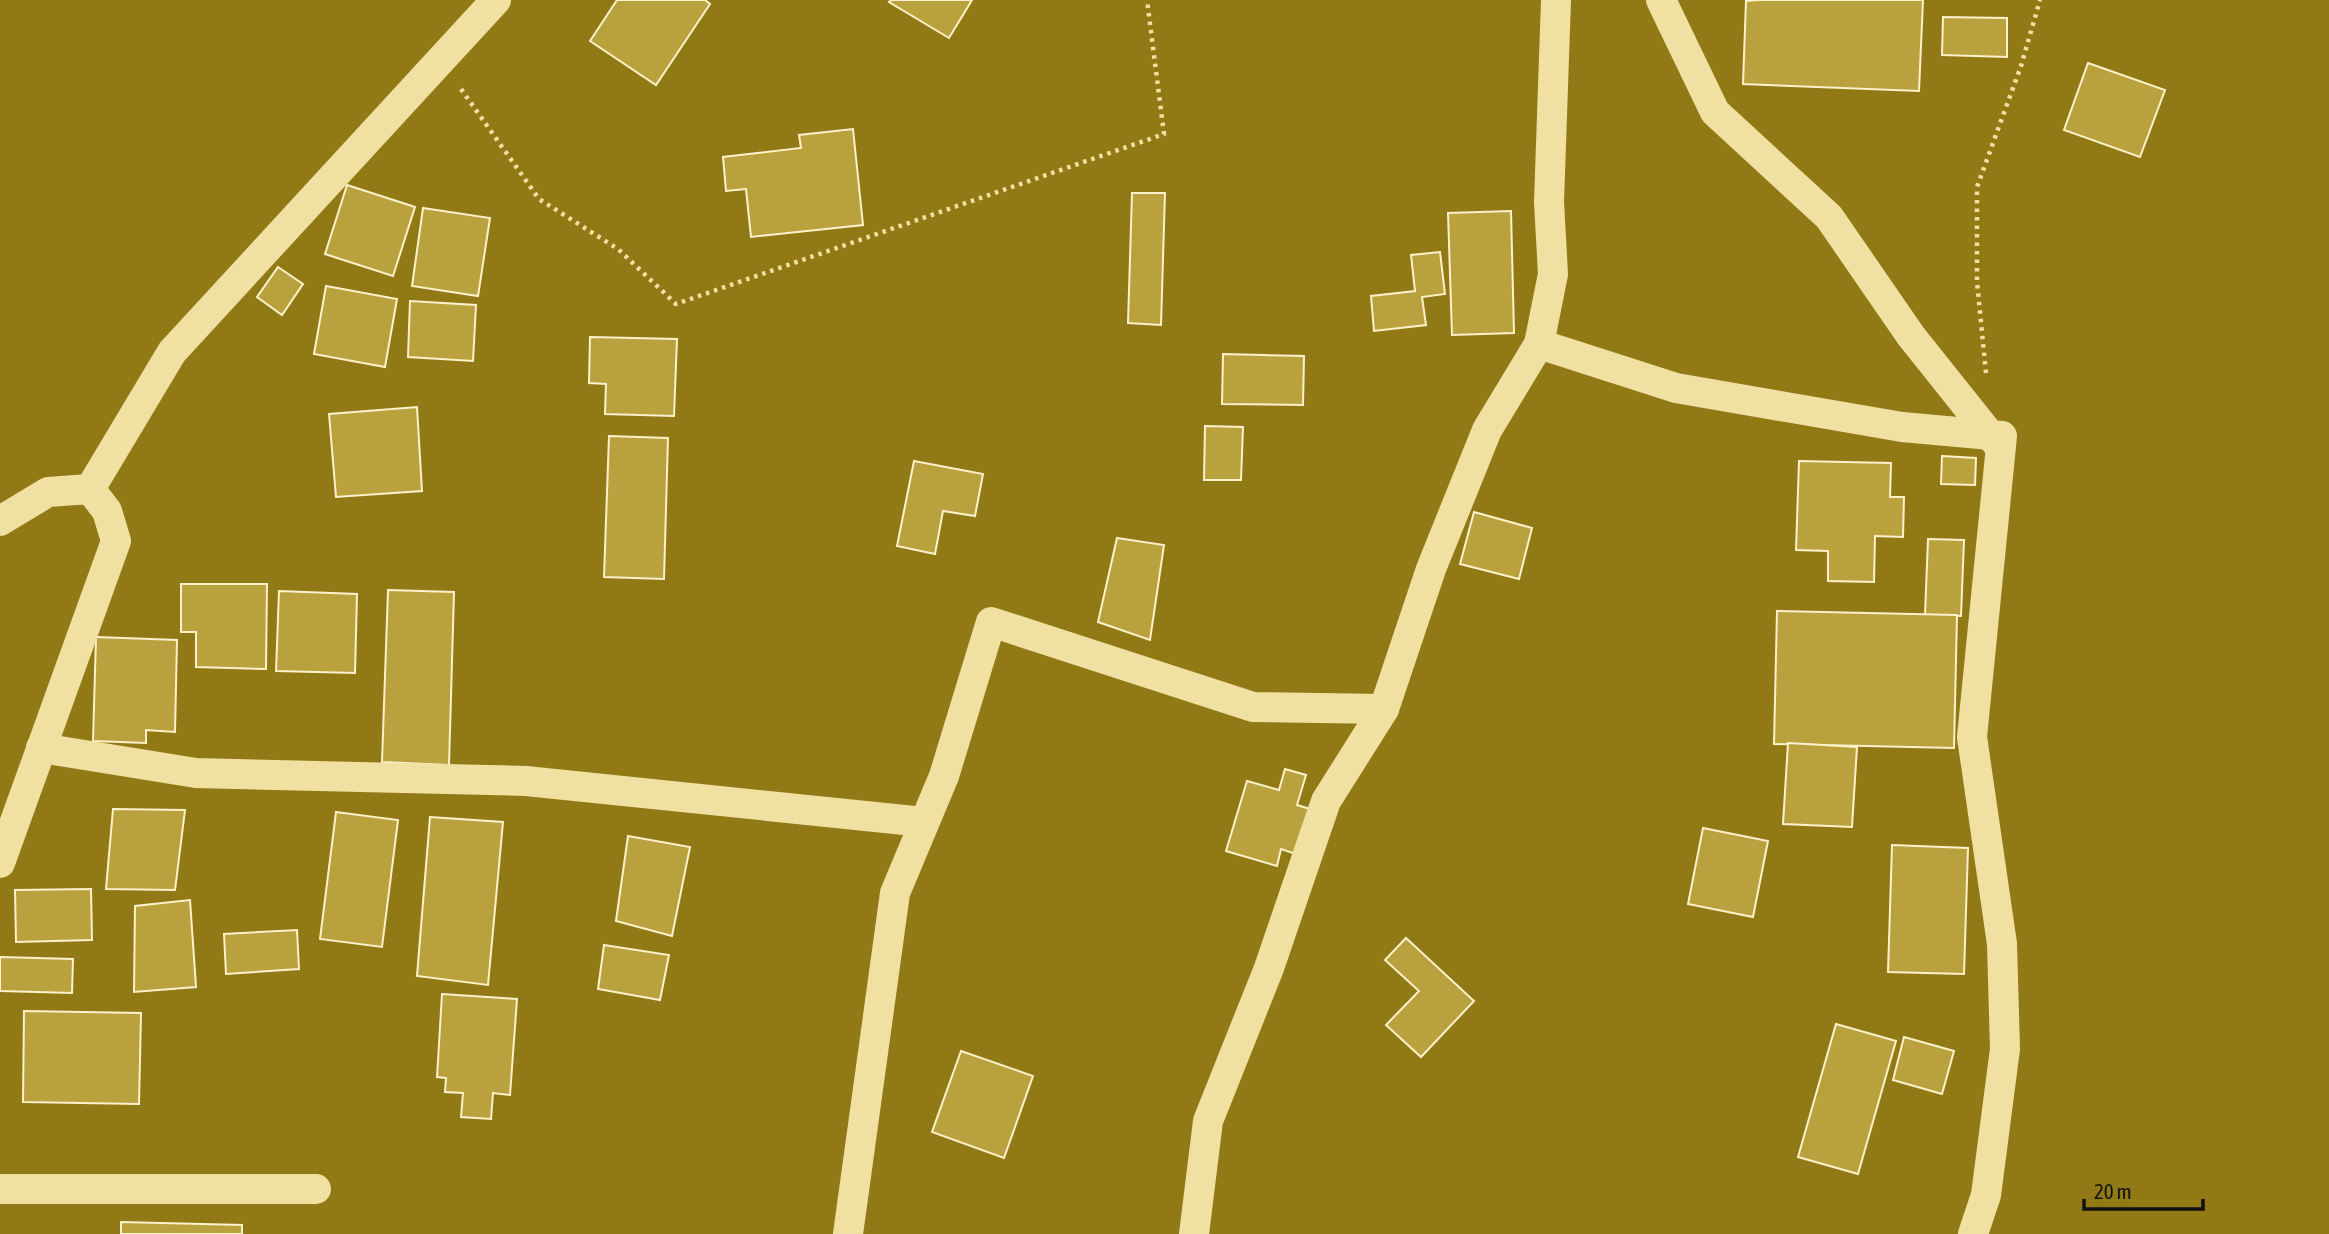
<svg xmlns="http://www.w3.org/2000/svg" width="2329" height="1234" viewBox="0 0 2329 1234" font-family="'Asap Condensed',sans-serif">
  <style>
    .building { fill: #b9a13e; stroke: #fcf1ca; stroke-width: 2 }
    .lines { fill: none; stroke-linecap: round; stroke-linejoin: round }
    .path { stroke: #f0e1a3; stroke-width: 4.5; stroke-dasharray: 3.5 5; stroke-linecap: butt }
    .minor { stroke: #f0e1a3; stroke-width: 30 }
  </style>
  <rect width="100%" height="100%" fill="#917a16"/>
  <g class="building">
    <polygon points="617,0 705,0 710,4 656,85 590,41"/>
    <polygon points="891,0 972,0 949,38 889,2"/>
    <polygon points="1760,0 1923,0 1919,91 1743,84 1746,1"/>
    <polygon points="1943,17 2007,18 2007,57 1942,55"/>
    <polygon points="2088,63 2165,90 2140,157 2064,130"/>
    <polygon points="853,129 863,225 751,237 746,189 726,191 723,157 801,148 799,135"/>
    <polygon points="347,185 415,207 393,276 325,254"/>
    <polygon points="1132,193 1165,193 1161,325 1128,323"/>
    <polygon points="423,208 490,218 478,296 412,286"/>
    <polygon points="1511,211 1514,333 1452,335 1448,213"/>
    <polygon points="1440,252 1445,294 1422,297 1426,325 1374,331 1371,296 1415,291 1411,255"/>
    <polygon points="278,267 303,284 282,315 257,297"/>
    <polygon points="326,286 397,299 385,367 314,354"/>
    <polygon points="410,301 476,305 473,361 408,357"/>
    <polygon points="590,337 677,339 674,416 605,414 606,384 589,383"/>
    <polygon points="1223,354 1304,356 1303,405 1222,404"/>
    <polygon points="417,407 422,491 336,497 329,414"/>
    <polygon points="1205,426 1243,427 1241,480 1204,480"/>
    <polygon points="609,436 668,438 664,579 604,577"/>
    <polygon points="1942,456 1976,458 1975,485 1941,484"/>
    <polygon points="914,461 983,474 975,516 943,511 935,554 897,546"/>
    <polygon points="1799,461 1891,463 1890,497 1904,497 1903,537 1875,536 1874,582 1828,581 1828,551 1796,550"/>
    <polygon points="1474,512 1532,528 1519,579 1460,564"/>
    <polygon points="1117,538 1164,545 1150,640 1098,622"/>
    <polygon points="1928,539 1964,540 1961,616 1925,615"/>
    <polygon points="181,584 267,584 266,669 196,667 196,632 181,632"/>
    <polygon points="388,590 454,592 449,765 382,762"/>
    <polygon points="279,591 357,594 355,673 276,671"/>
    <polygon points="1777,611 1957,615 1954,748 1774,744"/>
    <polygon points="96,637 177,640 175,732 146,730 146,743 93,741"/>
    <polygon points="1788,743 1857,747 1852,827 1783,824"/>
    <polygon points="1285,769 1306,775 1297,805 1310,809 1296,854 1281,849 1277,866 1226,851 1247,781 1279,790"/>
    <polygon points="113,809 185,810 175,890 106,889"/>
    <polygon points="336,812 398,820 382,947 320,939"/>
    <polygon points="430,817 503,822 488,985 417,976"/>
    <polygon points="1703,828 1768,841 1753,917 1688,904"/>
    <polygon points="628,836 690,847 672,936 616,921"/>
    <polygon points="1892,845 1968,848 1964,974 1888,972"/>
    <polygon points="91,889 92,940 16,942 15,890"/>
    <polygon points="190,900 196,987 134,992 135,906"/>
    <polygon points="297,930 299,969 226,974 224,934"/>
    <polygon points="1406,938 1474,1001 1421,1057 1386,1025 1419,991 1385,960"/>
    <polygon points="604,945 669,955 660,1000 598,989"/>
    <polygon points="0,957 73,959 72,993 0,991"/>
    <polygon points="442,994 517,999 510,1095 493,1093 491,1119 461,1117 463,1093 445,1092 446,1078 437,1077"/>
    <polygon points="24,1011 141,1013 139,1104 23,1102"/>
    <polygon points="1836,1024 1896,1041 1858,1174 1798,1157"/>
    <polygon points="1904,1037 1954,1051 1942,1094 1893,1080"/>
    <polygon points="961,1051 1033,1076 1004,1158 932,1132"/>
    <polygon points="121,1222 242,1225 242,1234 121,1234"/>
  </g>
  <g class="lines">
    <g class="path">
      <polyline points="461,89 539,199 618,249 676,304 1164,134 1147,0"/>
      <polyline points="1986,373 1977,282 1977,187 2021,66 2040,0"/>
    </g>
    <g class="minor">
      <polyline points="1661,0 1715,112 1829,217 1911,336 1998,445"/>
      <polyline points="1539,344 1676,388 1902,427 2002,436 1972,737 2002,944 2005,1049 1986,1195 1973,1234"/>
      <polyline points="90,489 172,352 496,0"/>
      <polyline points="0,521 48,492 90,489 107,511 116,541 0,863"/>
      <polyline points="41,748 196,773 526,781 924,822"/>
      <polyline points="0,1189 316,1189"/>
      <polyline points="848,1234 895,893 944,776 991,622 1253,707 1384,709 1431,569 1487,430 1539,344 1553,274 1549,202 1556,0"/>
      <polyline points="1194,1234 1208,1121 1269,968 1326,801 1384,709"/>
    </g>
  </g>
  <path d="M2084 1199v10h119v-10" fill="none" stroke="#111111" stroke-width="3.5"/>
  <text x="2094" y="1199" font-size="21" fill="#111111" stroke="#917a16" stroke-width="5" paint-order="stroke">20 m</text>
</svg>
